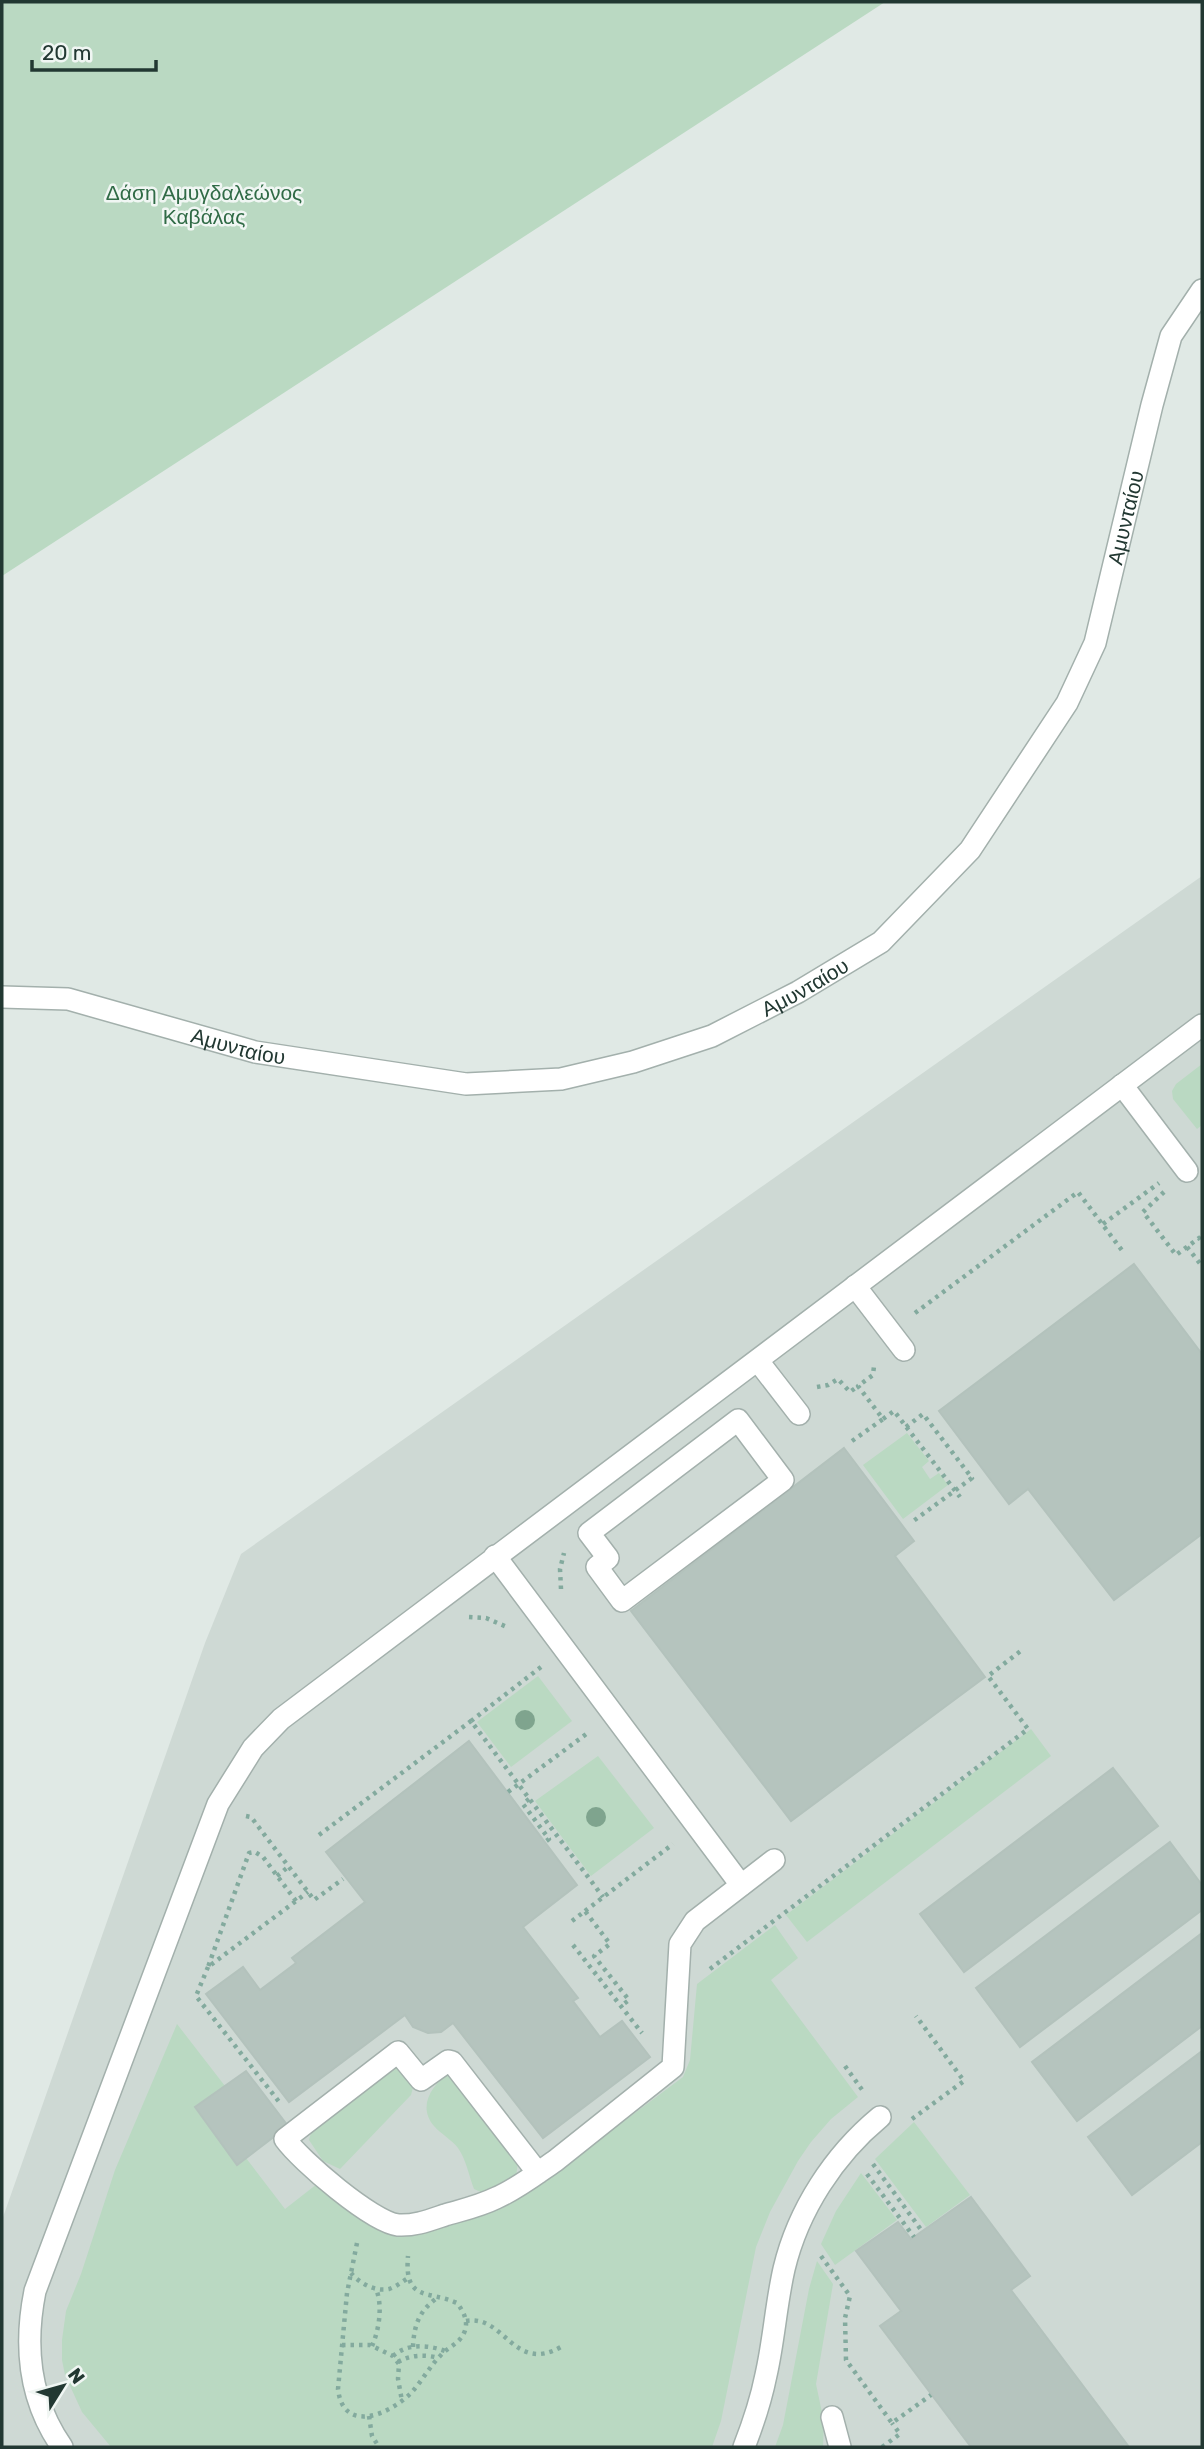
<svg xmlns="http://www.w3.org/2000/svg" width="1204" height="2449" viewBox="0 0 1204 2449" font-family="Rubik,sans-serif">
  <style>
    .built { fill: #ced9d4 }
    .green { fill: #bad9c2 }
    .building { fill: #b5c4be; stroke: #b3c2bc; stroke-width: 2 }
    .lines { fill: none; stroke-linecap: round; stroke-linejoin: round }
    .service-casing { stroke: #a3b0ac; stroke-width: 24 }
    .pedestrian-casing { stroke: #a3b0ac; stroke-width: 24 }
    .minor-casing { stroke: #a3b0ac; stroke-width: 24 }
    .path { stroke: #83aa9e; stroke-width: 4.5; stroke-dasharray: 3.5 5; stroke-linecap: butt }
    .service { stroke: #fff; stroke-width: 21 }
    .pedestrian { stroke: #fff; stroke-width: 21 }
    .minor { stroke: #fff; stroke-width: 21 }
    .tree { fill: #7fa48e }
    .labels { text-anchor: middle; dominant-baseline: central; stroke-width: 5; stroke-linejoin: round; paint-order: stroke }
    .park-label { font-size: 21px; fill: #306b46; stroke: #f0f6f3 }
    .street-label { font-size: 21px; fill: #223832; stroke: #f0f6f3 }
  </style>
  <rect width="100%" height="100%" fill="#e0e9e5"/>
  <polygon class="built" points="1202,876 1202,2447 2,2447 2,2220 205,1643 241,1554"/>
  <g class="green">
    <polygon points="2,2 885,2 2,576"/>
    <polygon points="1202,1064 1202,1125 1197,1129 1173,1099 1172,1091 1176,1084"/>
    <polygon points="907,1433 929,1461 922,1467 930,1479 939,1473 948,1485 903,1519 863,1465"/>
    <polygon points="538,1676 572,1721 511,1767 477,1722"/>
    <polygon points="1031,1729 1051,1756 807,1942 786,1915"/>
    <polygon points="598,1756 654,1828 591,1876 535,1801"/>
    <polygon points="775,1925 798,1958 771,1980 858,2097 831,2119 811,2142 798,2161 770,2212 756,2247 721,2421 712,2447 111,2447 82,2412 65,2375 62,2360 62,2340 66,2311 81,2274 115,2170 177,2024 225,2086 195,2108 237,2165 246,2158 285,2209 317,2184 366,2223 382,2230 499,2207 525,2195 683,2077 690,2060 697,1984"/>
    <polygon points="398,2062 414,2084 411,2095 340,2169 323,2161 309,2140 312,2129"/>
    <path d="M 450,2072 L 518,2162 L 516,2177 L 483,2193 L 474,2189 C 469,2176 466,2159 458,2148 C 452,2140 441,2134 434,2126 C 417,2106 432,2085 450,2072 Z"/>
    <polygon points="914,2122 970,2195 926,2227 875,2159"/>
    <polygon points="861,2173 897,2220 835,2265 821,2244 836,2211"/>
    <polygon points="817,2261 833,2284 816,2384 824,2422 823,2447 775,2447 783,2425 809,2289"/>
  </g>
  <g class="building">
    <polygon points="1134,1264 1202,1354 1202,1534 1114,1600 1028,1489 1009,1504 939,1411"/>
    <polygon points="844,1448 914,1541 895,1556 985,1677 791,1821 631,1611"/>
    <polygon points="469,1741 577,1885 523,1927 578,1998 573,2001 600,2037 622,2021 650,2057 543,2138 453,2023 441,2032 428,2033 413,2027 405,2015 289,2102 206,1994 243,1967 260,1990 296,1963 292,1958 365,1902 326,1852"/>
    <polygon points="1113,1768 1158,1826 964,1972 920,1914"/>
    <polygon points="1170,1842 1202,1885 1202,1910 1020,2047 976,1988"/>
    <polygon points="1202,1933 1202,2026 1077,2121 1032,2062"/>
    <polygon points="1202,2051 1202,2142 1132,2195 1088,2137"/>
    <polygon points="246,2071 288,2126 237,2165 195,2107"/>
    <polygon points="971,2197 1030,2276 1011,2290 1129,2447 971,2447 880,2326 901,2311 856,2251 898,2222 911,2239"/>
  </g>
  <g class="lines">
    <g class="service-casing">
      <g id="service">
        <polyline points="1122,1085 1187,1171"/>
        <polyline points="855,1286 904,1350"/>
        <polyline points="758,1361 799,1414"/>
        <polyline points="495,1556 741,1885"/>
        <path d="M 538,2173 L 452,2062 L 448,2061 L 421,2080 L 398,2052 L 285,2139 C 301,2161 372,2222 398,2225 C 415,2226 430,2220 445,2215 C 462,2210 480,2206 496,2198 C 517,2189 536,2174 555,2161 L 673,2067 L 680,1944 L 695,1921 L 774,1860"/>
        <path d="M 62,2447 C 29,2400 24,2346 35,2291 L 218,1804 L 253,1748 L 281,1719 L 1202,1025"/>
        <path d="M 744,2447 C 753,2424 761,2400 766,2375 C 774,2340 776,2304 784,2269 C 798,2210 834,2155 880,2117"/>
      </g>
    </g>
    <g class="pedestrian-casing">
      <polygon id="pedestrian" points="738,1420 783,1480 622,1601 597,1567 608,1558 589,1533"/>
    </g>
    <g class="minor-casing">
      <g id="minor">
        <path id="s1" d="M 2,997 L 68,999 L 255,1052 L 466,1084 L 561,1079 L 633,1062 L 712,1036 L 798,992 L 881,942 L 970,850 L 1067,703 L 1095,643 L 1152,405 L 1171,336 L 1202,290"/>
        <polyline points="832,2417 840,2447"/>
      </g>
    </g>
    <g class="path">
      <polyline points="1164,1192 1143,1212 1176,1255 1199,1238 1202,1243"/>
      <polyline points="1103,1224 1159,1183"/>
      <polyline points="1187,1247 1202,1266"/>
      <polyline points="915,1313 1078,1192 1124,1253"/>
      <polyline points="817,1387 828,1385 838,1379 850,1392 858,1386"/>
      <polyline points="883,1419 894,1411 960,1497"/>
      <polyline points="906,1427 923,1414 972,1478 912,1522"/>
      <polyline points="852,1441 883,1419 858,1386 873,1375 874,1366"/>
      <polyline points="561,1589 560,1569 564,1553"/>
      <polyline points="469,1617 486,1618 507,1627"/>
      <polyline points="541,1667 471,1721 603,1897"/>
      <polyline points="508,1792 589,1732"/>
      <polyline points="529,1799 523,1804 549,1839 545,1842"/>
      <polyline points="246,1816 251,1817 314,1900 343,1879"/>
      <polyline points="319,1835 471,1721"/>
      <polyline points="277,1876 288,1867"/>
      <polyline points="296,1901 263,1857 255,1852 249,1853 208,1967 308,1892"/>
      <polyline points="585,1911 673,1844"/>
      <polyline points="572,1921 585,1911 610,1944 594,1956 629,2000 621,2006"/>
      <polyline points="573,1945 642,2033"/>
      <polyline points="208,1967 196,1996 280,2103"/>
      <polyline points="710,1969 1028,1729 988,1676 1022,1650"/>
      <polyline points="845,2066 863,2091"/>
      <polyline points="912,2119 964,2081 916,2016"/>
      <polyline points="873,2164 922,2231"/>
      <polyline points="867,2174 914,2237"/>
      <path d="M 357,2243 L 347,2293 L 338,2389 C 343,2434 389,2415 411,2393 C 422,2381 430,2366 441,2355 C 448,2347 459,2344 464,2333 C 469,2322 464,2312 457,2303 C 428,2290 404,2302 408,2256"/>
      <polyline points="821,2256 850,2296 845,2318 846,2360 892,2423 931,2395"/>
      <path d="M 351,2273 C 359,2283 375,2292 389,2289 C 396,2287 403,2281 410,2277"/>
      <path d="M 466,2321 C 505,2314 513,2374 561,2347"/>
      <polyline points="342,2345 370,2345 393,2356 399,2364 398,2379 402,2401"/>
      <path d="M 372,2346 C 379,2330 383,2306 376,2289"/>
      <path d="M 413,2347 C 414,2325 419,2311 437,2298"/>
      <path d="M 393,2356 C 407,2343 429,2345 445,2351"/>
      <path d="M 398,2362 C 410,2355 425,2354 438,2358"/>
      <polyline points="369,2416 372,2436 379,2447"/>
      <polyline points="882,2447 900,2434 892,2423"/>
    </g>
    <use href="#service" class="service"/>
    <use href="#pedestrian" class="pedestrian"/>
    <use href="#minor" class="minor"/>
  </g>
  <g class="tree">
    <circle cx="525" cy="1720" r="10"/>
    <circle cx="596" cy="1817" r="10"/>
  </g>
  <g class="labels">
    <g class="park-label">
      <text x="204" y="192">Δάση Αμυγδαλεώνος<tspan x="204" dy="24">Καβάλας</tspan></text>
    </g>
    <g class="street-label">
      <text stroke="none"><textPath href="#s1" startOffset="1419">Αμυνταίου</textPath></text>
      <text stroke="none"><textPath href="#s1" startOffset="831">Αμυνταίου</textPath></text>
      <text stroke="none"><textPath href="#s1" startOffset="243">Αμυνταίου</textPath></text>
    </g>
  </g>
  <rect width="1204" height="2449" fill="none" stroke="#223832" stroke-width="7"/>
  <g transform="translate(63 2386) rotate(53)" stroke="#f0f6f3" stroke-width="5" paint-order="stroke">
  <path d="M0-5L12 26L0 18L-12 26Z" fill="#223832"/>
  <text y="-10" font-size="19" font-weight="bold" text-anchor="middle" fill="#223832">N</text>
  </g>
  <path d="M32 60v10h124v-10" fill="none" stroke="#223832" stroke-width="3.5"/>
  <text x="42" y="60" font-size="21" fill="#223832" stroke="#f0f6f3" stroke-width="5" paint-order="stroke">20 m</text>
</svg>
